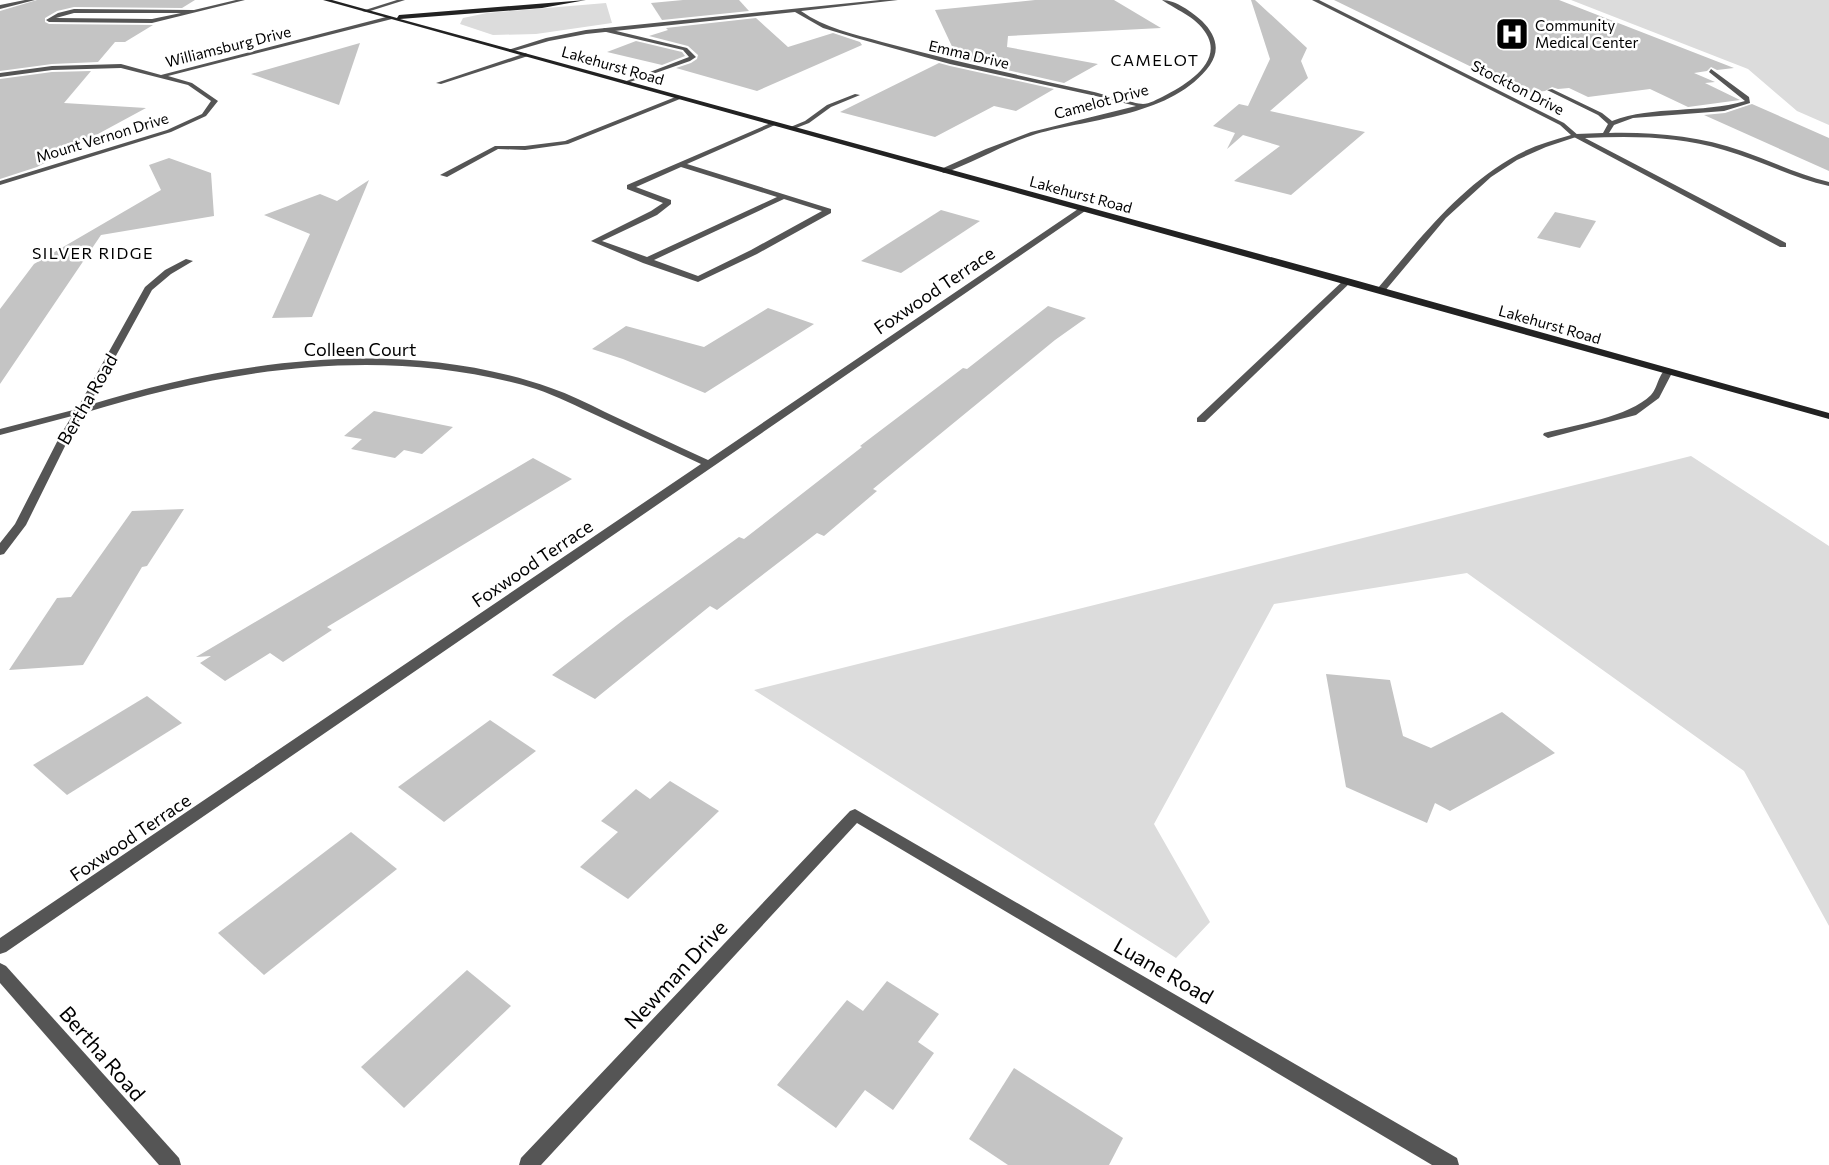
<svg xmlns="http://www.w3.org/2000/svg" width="1829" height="1165" viewBox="0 0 1829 1165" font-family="Commissioner,sans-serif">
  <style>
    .green { fill: #dcdcdc }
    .building { fill: #c4c4c4 }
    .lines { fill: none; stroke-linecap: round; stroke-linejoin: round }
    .lane { fill: #555; fill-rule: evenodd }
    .street { fill: #555; fill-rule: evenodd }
    .secondary { fill: #222; fill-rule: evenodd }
    .labels { text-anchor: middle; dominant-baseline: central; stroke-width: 5; stroke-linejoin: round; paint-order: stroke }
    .far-poi-label { font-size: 15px; fill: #000; stroke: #fff; text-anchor: start }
    .far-street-label { font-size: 15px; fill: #000; stroke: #fff }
    .far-neighbourhood-label { font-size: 16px; letter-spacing: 1.5px; fill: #000; stroke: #fff }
    .street-label { font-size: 18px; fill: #000; stroke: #fff }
    .near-street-label { font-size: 21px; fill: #000; stroke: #fff }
  </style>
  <rect width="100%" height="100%" fill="#fff"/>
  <g class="green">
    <polygon points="1571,0 1829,0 1829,125 1797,111 1748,69"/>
    <polygon points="606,3 612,23 536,34 493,35 460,24 463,18 487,13"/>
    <polygon points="1691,456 1829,546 1829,926 1744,771 1467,573 1274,604 1154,824 1210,922 1176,958 754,690"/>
  </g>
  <g class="building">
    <polygon points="37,0 195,0 182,8 74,7 57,11 45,18 45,22 49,24 153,25 125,42 115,42 98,62 52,64 0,71 0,11"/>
    <polygon points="683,0 739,0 749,11 662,20 651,3"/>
    <polygon points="1035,0 1114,0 1161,28 1008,36 1007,47 1098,64 1064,83 951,57 956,55 935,10"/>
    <polygon points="1251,0 1255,0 1307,48 1301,61 1308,78 1270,111 1365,132 1291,195 1234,181 1280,146 1243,135 1227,149 1235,133 1213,126 1239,104 1248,106 1270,59"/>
    <polygon points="1334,0 1559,0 1734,68 1717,70 1711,67 1707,71 1694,73 1715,82 1705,83 1740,100 1688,107 1650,89 1588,97 1569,88 1558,89 1552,87 1545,91 1525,93"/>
    <polygon points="756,18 788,47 833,33 860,42 862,45 757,91 676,68 691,63 697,59 698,55 688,46 649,36 668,30 666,28"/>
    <polygon points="636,41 682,52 685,56 662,65 607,52"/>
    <polygon points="360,43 339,105 251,74"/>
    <polygon points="939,63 950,66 1054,89 1016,111 994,106 935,137 840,112"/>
    <polygon points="91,71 64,103 146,108 37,167 0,179 0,79 52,72"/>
    <polygon points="1752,104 1829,138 1829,171 1704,115 1725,113"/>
    <polygon points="169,158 211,173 214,216 101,235 0,384 0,309 34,264 161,190 149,165"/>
    <polygon points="369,180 312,317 272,318 310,234 264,215 320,194 337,201"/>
    <polygon points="941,210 980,221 901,273 861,261"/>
    <polygon points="1555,212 1596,221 1580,248 1537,238"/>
    <polygon points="1048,306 1086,318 1055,340 873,489 877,491 824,536 817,533 717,610 710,606 595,699 552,675 626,618 739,537 744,539 862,447 860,446 963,368 967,369"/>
    <polygon points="768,308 814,324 705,393 623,359 592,349 626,326 704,347"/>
    <polygon points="374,411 453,427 422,454 404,450 395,458 351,449 362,439 344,436"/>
    <polygon points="533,458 572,479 327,627 332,630 283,662 270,653 225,681 200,663 211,656 196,657"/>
    <polygon points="184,509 147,566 142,567 83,665 9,670 57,598 71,597 132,511"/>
    <polygon points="1326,674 1390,680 1403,736 1431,748 1502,712 1555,753 1450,811 1435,803 1427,823 1346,787"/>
    <polygon points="147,696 182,723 67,795 33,765"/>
    <polygon points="490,720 536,751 444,822 398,787"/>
    <polygon points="670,781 719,811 628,899 580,867 618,832 601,821 636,789 650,799"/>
    <polygon points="351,832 397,869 264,975 218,933"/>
    <polygon points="467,970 511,1006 404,1108 361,1067"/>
    <polygon points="887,981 939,1014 918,1042 934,1053 893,1110 865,1090 836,1128 777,1085 847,1000 863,1011"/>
    <polygon points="1014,1068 1123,1138 1109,1165 1008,1165 969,1139"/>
  </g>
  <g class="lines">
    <g class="lane">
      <polygon points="25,0 35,0 0,9 0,5"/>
      <path d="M 236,0 L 245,0 L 152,23 L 49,22 L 46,20 L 58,13 L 74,9 L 194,10 ZM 74,13 L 181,13 L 152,19 L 56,18 Z"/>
      <polygon points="397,0 405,0 367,12 362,11"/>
      <polygon points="604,28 687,48 696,57 690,61 624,84 624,82 689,57 683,50 602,31"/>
      <polygon points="526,53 528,56 441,84 436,83"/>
      <path d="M 1711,69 L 1749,97 L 1750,103 L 1724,111 L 1633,118 L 1614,125 L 1609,133 C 1654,132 1699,136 1742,151 C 1771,161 1799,175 1829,182 L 1829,186 C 1792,178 1760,160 1724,150 C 1679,136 1632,136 1585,138 L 1786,243 L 1786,247 L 1780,247 L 1574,137 L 1573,136 L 1576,134 L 1603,133 L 1608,124 L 1598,115 L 1547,90 L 1552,89 L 1602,113 L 1612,121 C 1654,105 1701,114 1745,101 L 1709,72 Z"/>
      <polygon points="855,94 860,95 831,107 809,123 791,130 788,128 805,121 827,105"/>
      <polygon points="678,96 681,98 680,99 568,144 525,150 498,149 447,177 440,175 495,146 525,146 565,141"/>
      <path d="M 773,122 L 776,124 L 775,125 L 687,164 L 831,209 L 831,213 L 757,254 L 698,282 L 643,263 L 591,241 L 651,211 L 663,203 L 627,189 L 627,185 ZM 681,167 L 777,197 L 647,257 L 602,241 L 657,215 L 671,204 L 671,200 L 636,187 ZM 784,199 L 822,211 L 751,250 L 698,276 L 654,260 Z"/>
      <polygon points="1345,279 1352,281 1205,422 1197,422 1197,418"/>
      <path d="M 1668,368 L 1673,371 L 1659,398 L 1636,415 L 1548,438 L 1543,435 L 1544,433 C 1575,425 1629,417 1651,395 C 1658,388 1658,373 1668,368 Z"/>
    </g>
    <g class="street">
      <path d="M 880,0 L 898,0 L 801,11 C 825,28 854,34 882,42 C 949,60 1017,75 1085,90 C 1097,92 1135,104 1143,104 C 1149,104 1158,99 1164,96 C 1184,86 1221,64 1208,37 C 1199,18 1178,11 1162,0 C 1176,0 1192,12 1202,21 C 1215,34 1221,49 1210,65 C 1173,116 1092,118 1036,134 C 1004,144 975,162 944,173 L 940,171 L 941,169 L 986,149 L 1031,132 L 1136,106 L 1096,96 L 950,64 L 856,38 L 823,28 L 795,12 L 586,34 L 549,41 L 511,52 L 508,50 L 546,38 L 586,30 Z"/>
      <path d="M 1312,0 L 1319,0 L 1564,123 L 1579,136 L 1546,147 L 1517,160 L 1491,177 L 1446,218 L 1384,292 L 1381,293 L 1377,290 L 1378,288 C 1418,241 1456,191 1510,159 C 1529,147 1550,141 1571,135 L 1560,125 Z"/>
      <polygon points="390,16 392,19 168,76 192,83 218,101 206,116 171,132 0,185 0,181 167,130 202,114 211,101 188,85 121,68 52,70 0,77 0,73 52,66 121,64 161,75"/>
      <path d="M 1081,207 L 1088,209 L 6,952 L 0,954 L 0,938 L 701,464 C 667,448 632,432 598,416 C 578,407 557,396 536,389 C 387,344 230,368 84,413 L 71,434 L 26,525 L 4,554 L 0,555 L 0,543 L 15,524 L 61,434 L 72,416 L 0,435 L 0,429 L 77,409 L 145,287 L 165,270 L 186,259 L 193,261 L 171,274 L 152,290 L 89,405 C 235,360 403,336 551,388 C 569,394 587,403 605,412 C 639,428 673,444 708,460 Z"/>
      <polygon points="855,809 1457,1158 1459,1165 1432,1165 857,823 541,1165 519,1165 521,1158 850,811"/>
      <polygon points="0,963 6,966 179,1158 181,1165 159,1165 0,983"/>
    </g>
    <polygon class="secondary" points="323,0 332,0 397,18 399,15 586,0 542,8 400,19 1351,279 1829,413 1829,419"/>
  </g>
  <defs>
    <g id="hospital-square" transform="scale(1.725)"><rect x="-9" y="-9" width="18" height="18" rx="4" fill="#000" stroke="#fff"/><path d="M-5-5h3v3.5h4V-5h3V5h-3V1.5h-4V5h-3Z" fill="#fff"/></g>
  </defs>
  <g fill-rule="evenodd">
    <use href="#hospital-square" x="1512" y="34"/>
  </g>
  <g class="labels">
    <g class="far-poi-label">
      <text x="1535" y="25">Community<tspan x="1535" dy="17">Medical Center</tspan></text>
    </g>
    <g class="far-street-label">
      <text transform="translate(228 46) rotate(-14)">Williamsburg Drive</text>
      <text transform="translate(969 54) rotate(13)">Emma Drive</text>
      <text transform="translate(613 65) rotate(16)">Lakehurst Road</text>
      <text transform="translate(1518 87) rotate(27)">Stockton Drive</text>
      <text transform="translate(1101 101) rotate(-15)">Camelot Drive</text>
      <text transform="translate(102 137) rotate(-17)">Mount Vernon Drive</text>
      <text transform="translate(1081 194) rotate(15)">Lakehurst Road</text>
      <text transform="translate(1550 324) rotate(16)">Lakehurst Road</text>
    </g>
    <g class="far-neighbourhood-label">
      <text x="1155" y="59">CAMELOT</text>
      <text x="93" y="252">SILVER RIDGE</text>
    </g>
    <g class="street-label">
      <text transform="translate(934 290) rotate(-34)">Foxwood Terrace</text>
      <text x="360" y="349">Colleen Court</text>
      <text transform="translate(87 399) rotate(-60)">Bertha Road</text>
      <text transform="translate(532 563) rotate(-34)">Foxwood Terrace</text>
      <text transform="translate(130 837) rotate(-34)">Foxwood Terrace</text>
    </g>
    <g class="near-street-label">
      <text transform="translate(1164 970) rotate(30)">Luane Road</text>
      <text transform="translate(675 974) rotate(-47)">Newman Drive</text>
      <text transform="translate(103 1053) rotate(49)">Bertha Road</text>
    </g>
  </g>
</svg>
